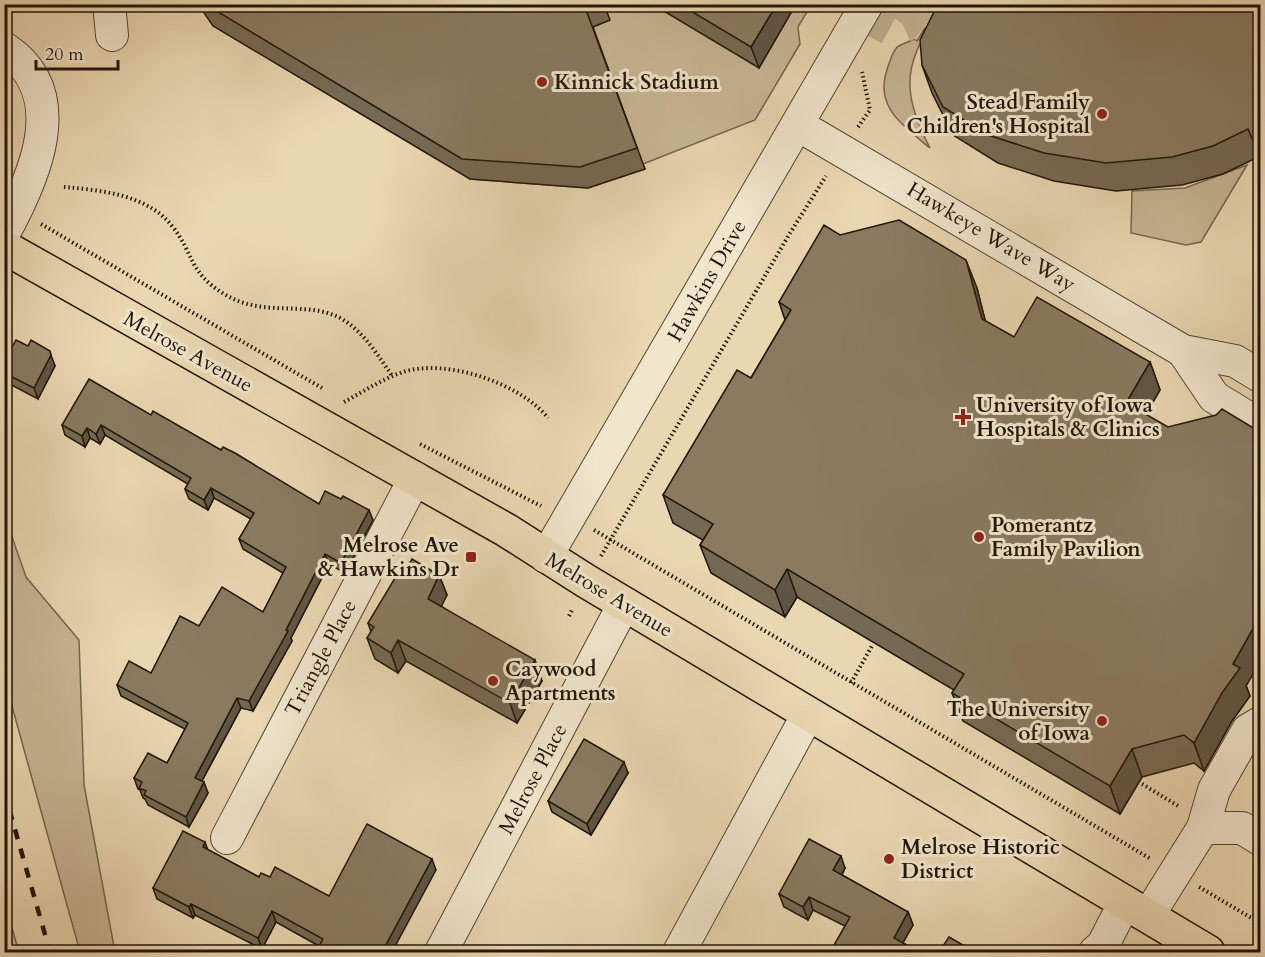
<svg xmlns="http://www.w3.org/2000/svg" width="1265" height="957" viewBox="0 0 1265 957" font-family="Cardo,serif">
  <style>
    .green { fill: #c7b694; stroke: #74664e; stroke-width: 1.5 }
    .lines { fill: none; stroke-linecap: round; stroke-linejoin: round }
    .minor-tunnel { stroke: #c1b08f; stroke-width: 32; stroke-dasharray: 32 16; stroke-linecap: butt }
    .minor-casing { stroke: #534632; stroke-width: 34 }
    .major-casing { stroke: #211508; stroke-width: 36 }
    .path { stroke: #211508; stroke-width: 4; stroke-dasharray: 1.5 3; stroke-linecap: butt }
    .minor { stroke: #f1e5cc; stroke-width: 32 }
    .major { stroke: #e9d7b1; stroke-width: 33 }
    .rail { stroke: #211508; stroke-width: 4.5; stroke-dasharray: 10 10; stroke-linecap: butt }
    .wall { fill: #766953; stroke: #211508; stroke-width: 1.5 }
    .shaded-wall { fill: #605543; stroke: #211508; stroke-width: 1.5 }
    .building { fill: #897a60; stroke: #211508; stroke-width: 1.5 }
    .poi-dot { fill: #8f2418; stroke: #f1e5cc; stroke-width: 2 }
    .labels { text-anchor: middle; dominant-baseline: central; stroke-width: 6; stroke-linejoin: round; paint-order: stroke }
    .poi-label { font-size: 21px; font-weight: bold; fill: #211508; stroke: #f1e5cc; text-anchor: start }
    .street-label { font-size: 21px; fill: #211508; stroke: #f1e5cc }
  </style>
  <rect width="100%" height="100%" fill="#e9d7b1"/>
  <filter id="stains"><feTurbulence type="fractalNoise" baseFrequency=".00333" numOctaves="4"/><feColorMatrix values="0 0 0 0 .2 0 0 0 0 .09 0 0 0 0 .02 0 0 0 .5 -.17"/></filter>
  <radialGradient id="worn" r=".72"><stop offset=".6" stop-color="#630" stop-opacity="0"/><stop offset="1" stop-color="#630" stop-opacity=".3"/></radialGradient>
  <g class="green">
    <polygon points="198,5 811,5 798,27 800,44 755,120 643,164 645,169 588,188 470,179"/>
    <path d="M 934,21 C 901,66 904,99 930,148 C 905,127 876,109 886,73 C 888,66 892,53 897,47 C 901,44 909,42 914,39 L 917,41 L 924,29 Z"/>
    <polygon points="1247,165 1201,242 1186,245 1131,233 1132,191 1185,188"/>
    <polygon points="4,514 26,577 79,640 84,785 115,952 80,952 5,681"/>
    <polygon points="4,904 5,904 19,952 5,952"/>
  </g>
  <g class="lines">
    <polyline class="minor-tunnel" points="861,14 893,31 905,26 921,4"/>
    <g class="minor-casing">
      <g id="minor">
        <polyline points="109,4 112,35"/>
        <path d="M 4,48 C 73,93 34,178 4,233"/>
        <polyline points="798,125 1183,351 1235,361 1260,376"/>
        <polyline points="1183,351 1214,397 1260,425"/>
        <polyline points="546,557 867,4"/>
        <polyline points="1203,828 1214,790 1248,730 1260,723"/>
        <polyline points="227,838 415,478"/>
        <polyline points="1148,916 1203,828 1242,828 1260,839"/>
        <polyline points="441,952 624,604"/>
        <polyline points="679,952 808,714"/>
        <polyline points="1095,952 1103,945 1125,902"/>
      </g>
    </g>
    <g class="major-casing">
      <polyline id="major" points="4,247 506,530 586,581 1208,952"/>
    </g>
    <g class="path">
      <polyline points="858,127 870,110 862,72"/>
      <path d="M 64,187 C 101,190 148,195 172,226 C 194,253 188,272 224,294 C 265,319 306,299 342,319 C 364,332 379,357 393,377"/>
      <polyline points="41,224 322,388"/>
      <path d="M 344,402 C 363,392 382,379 403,372 C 446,358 520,383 548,418"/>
      <polyline points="420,444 541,506"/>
      <polyline points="594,530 1151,859"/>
      <polyline points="601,556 790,233 826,176"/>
      <polyline points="569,616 573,608"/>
      <polyline points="851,683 873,644"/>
      <polyline points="1142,784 1180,807"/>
      <polyline points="1199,887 1260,923"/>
    </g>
    <use href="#minor" class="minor"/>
    <use href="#major" class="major"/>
    <polyline class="rail" points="4,791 50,952"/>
  </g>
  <g class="wall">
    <polygon points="198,4 604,4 610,20 593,27 645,169 588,188 470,179 213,26"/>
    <polygon points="652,4 796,4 759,68"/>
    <polygon points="1260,4 1260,162 1258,157 1223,174 1182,185 1116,191 1054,181 998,163 953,135 932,93 922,65"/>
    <polygon points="840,235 977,288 985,321 1014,337 1150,362 1160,390 1146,414 1250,696 1232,721 1204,771 1194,763 1142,777 1120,814 963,721 952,693 954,690 797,597 785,617 711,573 700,545 703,540 673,523 663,495 751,378 785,320 779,302"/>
    <polygon points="4,361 55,366 38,399 4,381"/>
    <polygon points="151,415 221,450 319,504 373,520 345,573 329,564 291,638 292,641 253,711 241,708 202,781 208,793 189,827 148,805 145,799 143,798 140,790 138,789 134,778 167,763 185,729 121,696 117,685 151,673 199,626 263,612 283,573 243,549 239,539 251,519 214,498 208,510 189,499 185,489 188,484 105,435 100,444 90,438 85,447 65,435 62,425"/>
    <polygon points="405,571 439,575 447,595 441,606 542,681 517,723 406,661 398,673 375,659 367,638 371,632 368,623"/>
    <polygon points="628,773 591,835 552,812 548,801"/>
    <polygon points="208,850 259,877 270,877 329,896 436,870 319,946 276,922 262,949 195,915 193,918 157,899 153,888"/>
    <polygon points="845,868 842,875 908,912 913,925 903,943 919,952 833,952 832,949 845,926 813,910 808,920 784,907 779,894"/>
  </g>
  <g class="shaded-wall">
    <polygon points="777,4 796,4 759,68 751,47"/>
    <polygon points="966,260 977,288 992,347 982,319"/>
    <polygon points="51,355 55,366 38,399 34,388"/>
    <polygon points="1150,362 1160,390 1136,431 1126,403"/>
    <polygon points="101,425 105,435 100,444 96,434"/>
    <polygon points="87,428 90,438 85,447 82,436"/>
    <polygon points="211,488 214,498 208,510 204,500"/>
    <polygon points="369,510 373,520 345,573 341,563"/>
    <polygon points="325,554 329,564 291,638 292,641 253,711 249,701"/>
    <polygon points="787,569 797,597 785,617 775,590"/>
    <polygon points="439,575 447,595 435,619 428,599"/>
    <polygon points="1260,616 1260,662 1246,686 1250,696 1232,721 1204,771 1194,743 1233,664"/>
    <polygon points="398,640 406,661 398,673 391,653"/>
    <polygon points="535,660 542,681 517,723 510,703"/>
    <polygon points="237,698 241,708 198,788 195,778"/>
    <polygon points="1132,749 1142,777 1120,814 1110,786"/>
    <polygon points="624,762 628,773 591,835 587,824"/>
    <polygon points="204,782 208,793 189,827 186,817"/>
    <polygon points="205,842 209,853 203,847"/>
    <polygon points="841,856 845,868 838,882 833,870"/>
    <polygon points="432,859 436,870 392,952 382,952"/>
    <polygon points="809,897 813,910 808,920 803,907"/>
    <polygon points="191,904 195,915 193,918 189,907"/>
    <polygon points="272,911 276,922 262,949 258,938"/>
    <polygon points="908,912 913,925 898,951 894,938"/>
  </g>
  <g class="building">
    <polygon points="205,4 590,4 585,7 637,148 580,167 462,159"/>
    <polygon points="679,4 777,4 751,47"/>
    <polygon points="941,4 1260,4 1260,157 1248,129 1213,146 1172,157 1106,163 1044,153 988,135 943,107 922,65 920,40 936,8"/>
    <polygon points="899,220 966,260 982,319 1014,337 1037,297 1150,362 1126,403 1168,427 1216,415 1222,409 1260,432 1260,616 1233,664 1240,668 1222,693 1194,743 1184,735 1132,749 1110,786 952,693 964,674 787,569 775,590 700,545 713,524 663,495 737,370 751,378 791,310 779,302 824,225 840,235"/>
    <polygon points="16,340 28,346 31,340 50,351 51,355 34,388 4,373 4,361"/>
    <polygon points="89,379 151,415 153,411 221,450 223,447 235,453 319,504 325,491 341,499 343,496 369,510 341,563 325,554 286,630 288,631 249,701 237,698 195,778 204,782 186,817 144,795 146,791 139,788 142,782 134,778 148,753 167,763 188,723 117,685 129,661 151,673 180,616 199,626 222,587 263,612 286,567 239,539 254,513 211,488 204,500 185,489 191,478 101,425 96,434 87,428 82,436 62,425"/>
    <polygon points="412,559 439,575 428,599 535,660 510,703 398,640 391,653 367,638 374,627 368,623 401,568 405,571"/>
    <polygon points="584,739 624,762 587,824 548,801"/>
    <polygon points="367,824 432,859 382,952 316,952 323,939 272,911 258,938 191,904 189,907 153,888 183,831 205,842 203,847 259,877 261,873 270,877 275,867 329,896"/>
    <polygon points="809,839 841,856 833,870 908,912 894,938 919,952 835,952 836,951 832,949 850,917 809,897 803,907 779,894"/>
    <polygon points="949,937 975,952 939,952"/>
  </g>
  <g class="poi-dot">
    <circle cx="542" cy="82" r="6"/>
    <circle cx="1102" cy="114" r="6"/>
    <path d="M960 408h6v6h6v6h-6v6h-6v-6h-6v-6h6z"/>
    <circle cx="979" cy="537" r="6"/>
    <rect x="465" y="551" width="12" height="12" rx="3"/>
    <circle cx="493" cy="681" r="6"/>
    <circle cx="1102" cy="721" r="6"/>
    <circle cx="889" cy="859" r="6"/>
  </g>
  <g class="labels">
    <g class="poi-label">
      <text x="554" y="82">Kinnick Stadium</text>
      <text x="1090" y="102" text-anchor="end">Stead Family<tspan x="1090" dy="24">Children's Hospital</tspan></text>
      <text x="976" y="405">University of Iowa<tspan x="976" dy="24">Hospitals &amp; Clinics</tspan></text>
      <text x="991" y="525">Pomerantz<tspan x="991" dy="24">Family Pavilion</tspan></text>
      <text x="459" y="545" text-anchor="end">Melrose Ave<tspan x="459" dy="24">&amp; Hawkins Dr</tspan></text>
      <text x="505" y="669">Caywood<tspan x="505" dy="24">Apartments</tspan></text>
      <text x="1090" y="709" text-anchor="end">The University<tspan x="1090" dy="24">of Iowa</tspan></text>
      <text x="901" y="847">Melrose Historic<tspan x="901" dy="24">District</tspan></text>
    </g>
    <g class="street-label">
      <text transform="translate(991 237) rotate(31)">Hawkeye Wave Way</text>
      <text transform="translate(707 281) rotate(-60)">Hawkins Drive</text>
      <text transform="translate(188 352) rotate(29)">Melrose Avenue</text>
      <text transform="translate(609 595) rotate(31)">Melrose Avenue</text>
      <text transform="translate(321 658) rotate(-62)">Triangle Place</text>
      <text transform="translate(533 779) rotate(-62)">Melrose Place</text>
    </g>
  </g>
  <rect width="1265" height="957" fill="none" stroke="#e9d7b1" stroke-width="24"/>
  <rect x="6" y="6" width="1253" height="945" fill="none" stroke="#211508" stroke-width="3"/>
  <rect x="12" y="12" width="1241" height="933" fill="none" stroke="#211508" stroke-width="1.5"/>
  <path d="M36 60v9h82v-9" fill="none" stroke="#211508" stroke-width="3"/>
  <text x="45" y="60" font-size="18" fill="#211508" stroke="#f1e5cc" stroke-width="4.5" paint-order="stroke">20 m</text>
  <rect width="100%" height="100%" filter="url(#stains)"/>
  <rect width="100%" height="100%" fill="url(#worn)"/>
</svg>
